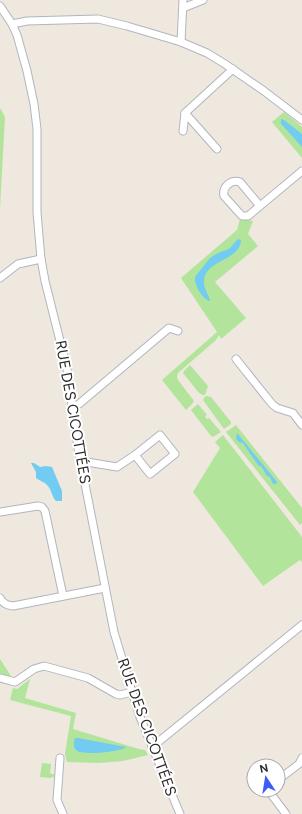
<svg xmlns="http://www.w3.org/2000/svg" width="302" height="814" viewBox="0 0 302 814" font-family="Figtree,sans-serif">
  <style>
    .green { fill: #b2e49b }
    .water { fill: #72cbf0 }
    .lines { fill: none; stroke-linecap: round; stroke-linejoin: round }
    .minor-casing { stroke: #b2b5c0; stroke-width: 9 }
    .minor { stroke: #fff; stroke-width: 7 }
    .labels { text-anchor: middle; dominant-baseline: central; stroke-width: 4; stroke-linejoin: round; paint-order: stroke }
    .street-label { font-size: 15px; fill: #2c2c2c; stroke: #fff }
  </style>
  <rect width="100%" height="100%" fill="#eee8df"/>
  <g class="green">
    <polygon points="0,108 5,117 0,208"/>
    <polygon points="284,112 302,127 302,158 272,122"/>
    <polygon points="240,219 253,221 248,234 258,246 215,282 246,318 221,339 219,335 216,340 178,373 177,377 178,380 194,401 192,404 186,410 162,380 217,332 181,278 237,230"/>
    <polygon points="190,365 208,386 205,395 203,395 199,393 183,373 184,371"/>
    <polygon points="206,396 211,397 231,422 231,424 224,429 203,400 204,398"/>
    <polygon points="198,404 207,415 205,416 207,419 209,418 221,432 213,437 211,436 191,410"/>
    <polygon points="236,425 302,508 302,523 300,525 226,432"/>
    <polygon points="223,435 302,537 302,562 300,560 263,586 193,492 220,448 215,442"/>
    <polygon points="0,659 13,679 0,674"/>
    <polygon points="30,679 25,698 76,713 73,729 139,749 145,750 148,755 123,761 99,763 67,762 65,754 71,716 10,700 13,688 17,689"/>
    <polygon points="42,763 51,764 50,773 56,775 56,776 50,778 40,777"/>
  </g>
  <g class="water">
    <polygon points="281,119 284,120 302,134 302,147 284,127 281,124"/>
    <path d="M 238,239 L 241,240 C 240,262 203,259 204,283 C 204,289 209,295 210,301 L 209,301 C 201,297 194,285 195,277 L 210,258 L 218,253 L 229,249 Z"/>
    <path d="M 237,433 L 277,482 L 276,484 L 273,484 L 270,477 L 267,476 L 261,466 L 259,466 C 253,458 248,451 243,443 L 239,442 L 236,439 Z"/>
    <path d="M 31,463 L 34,463 L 40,467 L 46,466 L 52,467 L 62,491 L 62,501 L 56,501 C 52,497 52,491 48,486 C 45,482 40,481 36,478 L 36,472 Z"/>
    <path d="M 75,738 L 78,738 L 126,747 C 121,752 81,756 76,750 C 73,747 74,742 75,738 Z"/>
  </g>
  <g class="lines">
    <g class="minor-casing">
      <g id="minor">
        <polyline points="0,6 12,24 17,35 27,71 34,104 37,129 37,212 41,259 45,281 67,369 78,448 114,632 132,692 140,717 180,814"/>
        <polyline points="183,8 203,0"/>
        <polyline points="12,24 27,21 98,19 127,26 181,42 207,53 225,64 264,91 302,120"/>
        <polyline points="181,42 183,0"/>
        <polyline points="185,113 217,149"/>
        <polyline points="183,131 185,113 233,69"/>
        <path d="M 260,206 L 240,182 C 231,179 222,187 224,196 L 242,216 L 248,216 L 302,171"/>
        <polyline points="0,278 18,264 41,259"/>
        <polyline points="236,359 272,404 277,408 293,413 302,425"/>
        <polyline points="72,406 79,404 169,328 178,331"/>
        <polyline points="81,461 117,467 135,455 160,435 175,454 150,474 135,455"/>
        <polyline points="0,512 38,506 42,507 45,511 63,596"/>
        <path d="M 0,598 C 3,604 7,605 13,606 L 105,588"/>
        <polyline points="0,678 15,682 34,669 44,666 88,678 116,694 120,695 132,692"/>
        <polyline points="152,747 302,625"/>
        <polyline points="60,758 57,800 63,814"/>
        <polyline points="278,780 299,764 302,758"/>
        <polyline points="268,790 286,814"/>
      </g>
    </g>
    <use href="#minor" class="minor"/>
  </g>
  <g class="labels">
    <g class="street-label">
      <text transform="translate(73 412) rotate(80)">RUE DES CICOTTÉES</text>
      <text transform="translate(147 727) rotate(70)">RUE DES CICOTTÉES</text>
    </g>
  </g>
  <g transform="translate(266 778) rotate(348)"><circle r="19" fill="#ffffff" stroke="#ababab"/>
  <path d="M0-3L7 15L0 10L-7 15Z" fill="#3e5cfb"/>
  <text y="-6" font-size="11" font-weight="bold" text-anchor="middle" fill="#2c2c2c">N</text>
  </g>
</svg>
